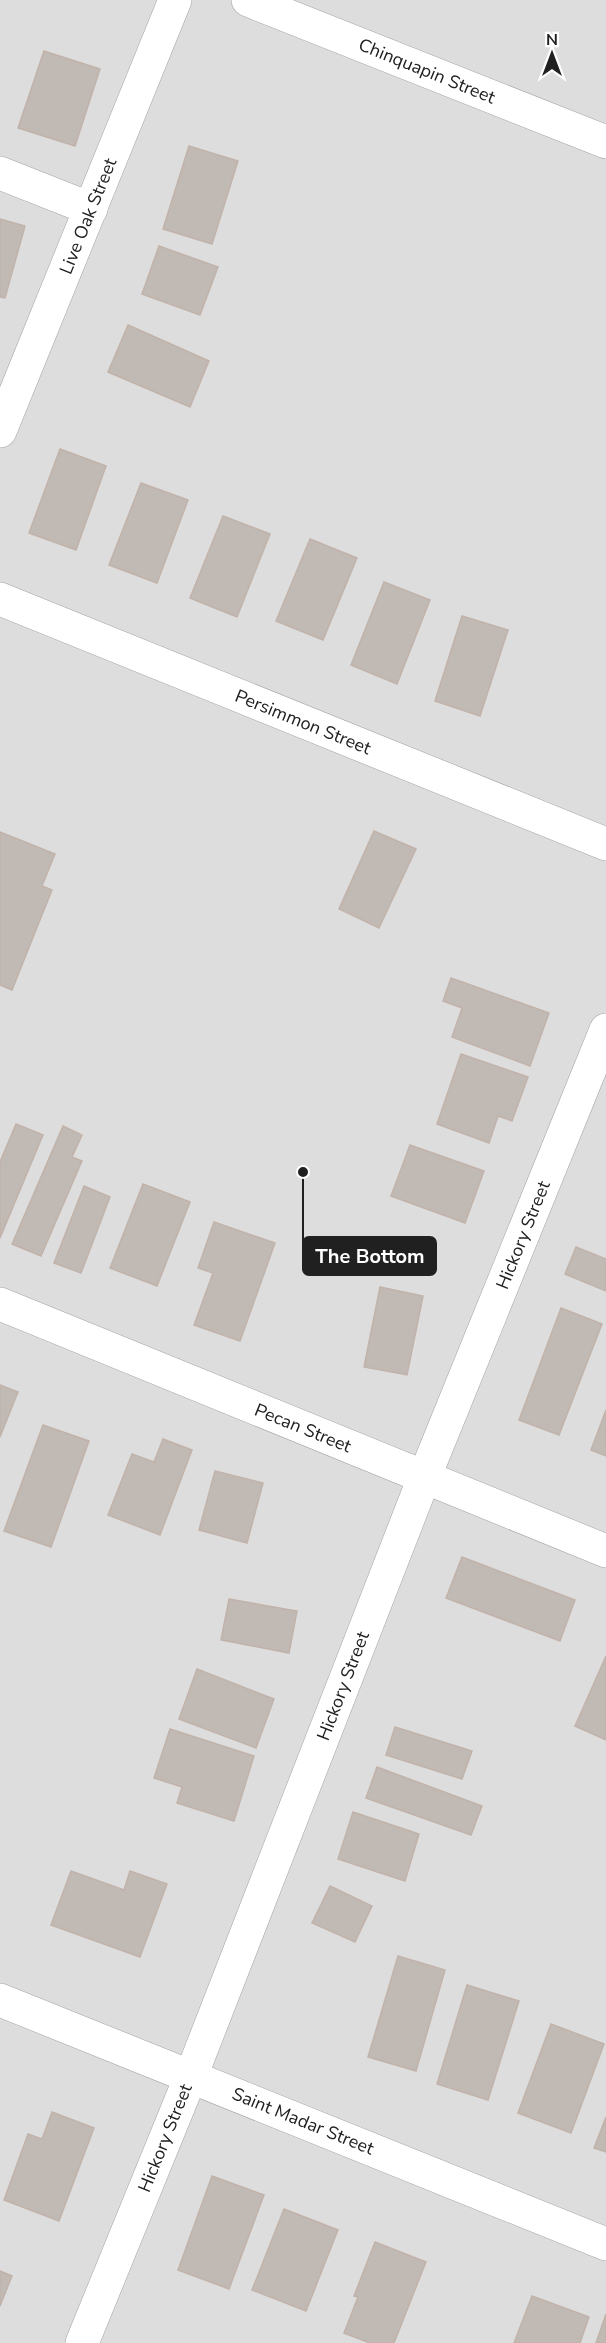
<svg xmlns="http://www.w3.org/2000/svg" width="606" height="2343" viewBox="0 0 606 2343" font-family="'Nunito Sans',sans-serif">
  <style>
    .residential { fill: #dedddd }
    .building { fill: #c1b9b4; stroke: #c1b3aa; stroke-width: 1.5 }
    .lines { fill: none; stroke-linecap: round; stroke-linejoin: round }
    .minor-casing { stroke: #a4a4a4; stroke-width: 34 }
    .minor { stroke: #fff; stroke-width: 33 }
    .labels { text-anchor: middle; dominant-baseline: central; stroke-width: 4.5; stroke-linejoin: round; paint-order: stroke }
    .street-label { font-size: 18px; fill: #202020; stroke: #fff }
    .leader { fill: none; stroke: #202020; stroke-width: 2 }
    .callout-dot { fill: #202020; stroke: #fff; stroke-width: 2 }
    .callout { fill: #202020; stroke: #202020; stroke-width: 2 }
    .callout-label { font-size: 20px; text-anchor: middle; font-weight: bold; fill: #fff }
  </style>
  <rect width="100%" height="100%" fill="#f0ede7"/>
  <rect class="residential" x="0" y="0" width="606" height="2343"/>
  <g class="building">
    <polygon points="44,51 100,69 75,146 18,128"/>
    <polygon points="189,146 238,161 212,244 163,229"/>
    <polygon points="0,219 25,226 5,298 0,297"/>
    <polygon points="159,246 218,267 200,315 142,294"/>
    <polygon points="128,325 209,361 190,407 108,372"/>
    <polygon points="60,449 106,466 76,550 29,533"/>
    <polygon points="141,483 188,500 157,583 109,565"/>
    <polygon points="223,516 270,534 237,617 190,598"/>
    <polygon points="310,539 357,558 323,640 276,621"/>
    <polygon points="384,582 430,600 397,684 351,665"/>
    <polygon points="462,616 508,630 480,716 435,701"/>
    <polygon points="374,831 416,849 379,928 339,909"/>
    <polygon points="0,832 55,854 42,886 52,890 12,990 0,985"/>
    <polygon points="451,978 549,1013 530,1066 452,1037 462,1008 443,1001"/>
    <polygon points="461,1054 528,1077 512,1121 498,1116 489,1143 437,1124"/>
    <polygon points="16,1124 43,1135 0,1238 0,1162"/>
    <polygon points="63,1126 82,1135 72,1157 82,1161 41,1256 12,1244"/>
    <polygon points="410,1145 484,1171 465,1223 391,1196"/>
    <polygon points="143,1184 190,1202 157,1286 110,1268"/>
    <polygon points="84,1186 110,1197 81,1273 54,1263"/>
    <polygon points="214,1222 275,1243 240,1341 194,1325 213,1273 198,1268"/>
    <polygon points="576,1247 606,1259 606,1291 565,1274"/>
    <polygon points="380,1287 423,1296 407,1375 364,1367"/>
    <polygon points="561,1308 602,1324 559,1435 519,1420"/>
    <polygon points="0,1385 18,1392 0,1437"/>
    <polygon points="606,1410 606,1456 591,1450"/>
    <polygon points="43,1425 89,1441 51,1547 4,1531"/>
    <polygon points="163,1439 192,1450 160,1535 108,1515 132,1454 154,1462"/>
    <polygon points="215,1471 263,1483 247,1543 199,1530"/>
    <polygon points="462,1557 575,1600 560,1641 446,1598"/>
    <polygon points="229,1599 297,1611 289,1653 221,1640"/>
    <polygon points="606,1656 606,1740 575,1726"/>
    <polygon points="197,1669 274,1699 256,1748 179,1719"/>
    <polygon points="395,1727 472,1751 462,1779 386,1755"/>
    <polygon points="170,1729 254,1756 234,1821 177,1803 182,1787 154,1778"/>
    <polygon points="377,1767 482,1806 471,1835 366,1798"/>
    <polygon points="353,1812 419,1834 405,1881 338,1859"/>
    <polygon points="71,1871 124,1890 130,1871 167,1884 140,1957 51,1925"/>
    <polygon points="330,1886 372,1906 355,1942 312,1923"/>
    <polygon points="398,1956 445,1970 416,2071 368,2057"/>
    <polygon points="467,1985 519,2001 488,2100 437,2084"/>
    <polygon points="551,2024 604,2044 571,2133 518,2113"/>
    <polygon points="52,2112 94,2128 59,2221 4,2200 28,2134 42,2139"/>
    <polygon points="606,2117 606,2152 594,2148"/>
    <polygon points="212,2176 264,2195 229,2289 178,2270"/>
    <polygon points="284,2209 338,2230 306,2311 252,2290"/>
    <polygon points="375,2242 426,2262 394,2343 370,2343 344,2333 358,2297 354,2296"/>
    <polygon points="0,2271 12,2276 0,2306"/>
    <polygon points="532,2296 589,2317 580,2343 514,2343"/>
    <polygon points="606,2314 606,2343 596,2343"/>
  </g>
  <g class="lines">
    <g class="minor-casing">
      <g id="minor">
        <polyline points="248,0 606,142"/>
        <polyline points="0,173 91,209"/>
        <polyline points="0,431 175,0"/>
        <polyline points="0,599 606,844"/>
        <polyline points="0,1304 606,1551"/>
        <polyline points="0,2000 606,2244"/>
        <polyline points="82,2343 191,2076 424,1478 606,1030"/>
      </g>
    </g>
    <use href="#minor" class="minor"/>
  </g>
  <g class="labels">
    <g class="street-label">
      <text transform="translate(427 71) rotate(22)">Chinquapin Street</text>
      <text transform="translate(88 216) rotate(-68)">Live Oak Street</text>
      <text transform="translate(303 722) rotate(22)">Persimmon Street</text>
      <text transform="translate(523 1235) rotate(-68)">Hickory Street</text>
      <text transform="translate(303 1428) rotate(22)">Pecan Street</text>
      <text transform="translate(343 1686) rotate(-69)">Hickory Street</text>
      <text transform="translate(303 2121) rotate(22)">Saint Madar Street</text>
      <text transform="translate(165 2138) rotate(-68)">Hickory Street</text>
    </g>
  </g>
  <path class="leader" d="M303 1172L303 1256"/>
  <circle class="callout-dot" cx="303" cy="1172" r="6"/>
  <rect class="callout" x="303" y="1237" width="133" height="38" rx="6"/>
  <g class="callout-label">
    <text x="370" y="1263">The Bottom</text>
  </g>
  <g transform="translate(552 54)" stroke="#ffffff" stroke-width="4.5" paint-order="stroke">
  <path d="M0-4.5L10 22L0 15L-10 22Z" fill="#202020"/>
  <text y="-9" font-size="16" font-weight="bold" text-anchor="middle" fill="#202020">N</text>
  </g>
</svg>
